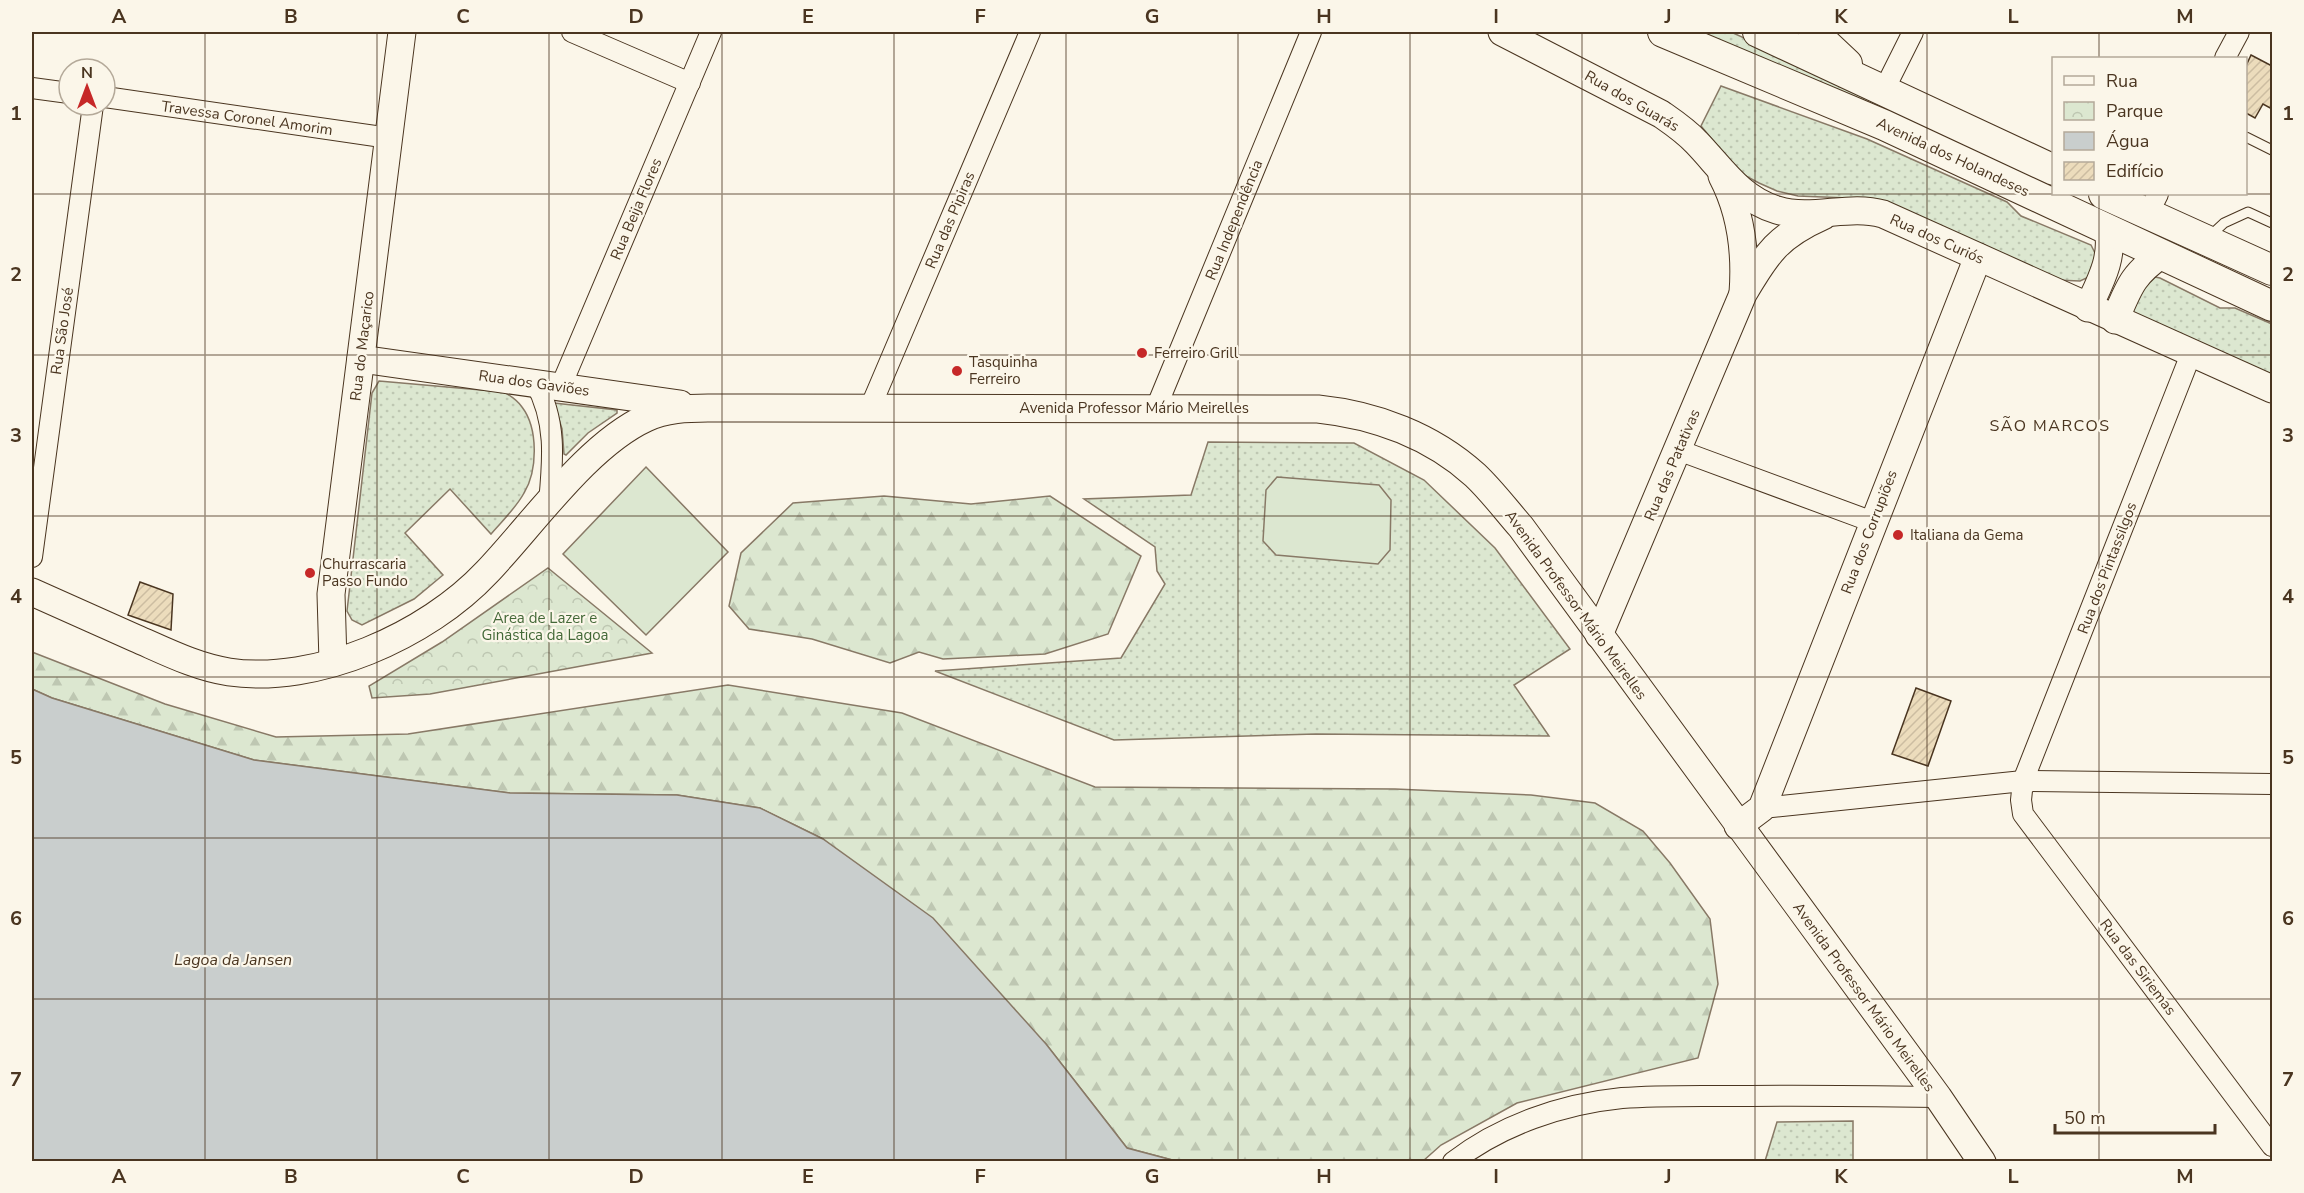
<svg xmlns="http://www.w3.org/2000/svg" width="2304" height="1193" viewBox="0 0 2304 1193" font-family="'Nunito Sans',sans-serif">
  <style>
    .grass { fill: url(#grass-dots); stroke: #887966; stroke-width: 1.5 }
    .forest { fill: url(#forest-firs); stroke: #887966; stroke-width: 1.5 }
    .park { fill: url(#park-crowns); stroke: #887966; stroke-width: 1.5 }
    .pitch { fill: #dce7d0; stroke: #887966; stroke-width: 1.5 }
    .water { fill: #c9cecd; stroke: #887966; stroke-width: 1.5 }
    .building { fill: url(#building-hatch); stroke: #4a3520; stroke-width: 1.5 }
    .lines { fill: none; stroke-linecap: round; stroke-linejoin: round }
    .lane-casing { stroke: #4a3520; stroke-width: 11 }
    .street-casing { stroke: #4a3520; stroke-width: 22 }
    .secondary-casing { stroke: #4a3520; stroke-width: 29 }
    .primary-casing { stroke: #4a3520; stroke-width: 32 }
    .lane { stroke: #fbf6e9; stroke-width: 9 }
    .street { stroke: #fbf6e9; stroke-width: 20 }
    .secondary { stroke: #fbf6e9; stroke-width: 27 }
    .primary { stroke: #fbf6e9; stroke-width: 30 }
    .grid { fill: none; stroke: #4a3520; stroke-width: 1.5; stroke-opacity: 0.55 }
    .poi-dot { fill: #c62828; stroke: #fbf6e9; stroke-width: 2 }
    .labels { text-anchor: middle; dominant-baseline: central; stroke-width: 4.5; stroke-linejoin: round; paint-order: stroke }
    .street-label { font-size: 15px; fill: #4a3520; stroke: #fbf6e9 }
    .poi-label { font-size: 15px; fill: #4a3520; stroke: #fbf6e9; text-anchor: start }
    .park-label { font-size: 15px; fill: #436837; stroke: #fbf6e9 }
    .neighbourhood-label { font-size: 16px; letter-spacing: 1.5px; fill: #4a3520; stroke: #fbf6e9 }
    .water-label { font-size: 16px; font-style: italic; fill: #4a3520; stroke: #fbf6e9 }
    .neatline { fill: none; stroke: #4a3520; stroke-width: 2 }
    .grid-label { font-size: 20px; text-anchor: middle; font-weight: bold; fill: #4a3520 }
  </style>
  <defs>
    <pattern id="grass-dots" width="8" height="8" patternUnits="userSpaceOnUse" patternTransform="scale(1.5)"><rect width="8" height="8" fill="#dce7d0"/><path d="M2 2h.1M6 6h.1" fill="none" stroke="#bec7b2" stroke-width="1.8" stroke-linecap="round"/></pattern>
    <pattern id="forest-firs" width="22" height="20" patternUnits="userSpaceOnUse" patternTransform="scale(1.5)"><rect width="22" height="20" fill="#dce7d0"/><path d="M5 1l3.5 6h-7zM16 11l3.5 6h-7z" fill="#bec7b2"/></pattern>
    <pattern id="park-crowns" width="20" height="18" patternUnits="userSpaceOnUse" patternTransform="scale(1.5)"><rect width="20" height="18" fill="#dce7d0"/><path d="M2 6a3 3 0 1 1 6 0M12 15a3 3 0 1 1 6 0" fill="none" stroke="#bec7b2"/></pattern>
    <pattern id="building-hatch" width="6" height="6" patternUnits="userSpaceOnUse" patternTransform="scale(1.5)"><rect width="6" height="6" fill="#ecdcbc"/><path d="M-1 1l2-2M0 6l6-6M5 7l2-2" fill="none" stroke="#ccbda1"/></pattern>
  </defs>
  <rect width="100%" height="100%" fill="#fbf6e9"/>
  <g class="grass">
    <polygon points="1700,32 1731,32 1993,151 1989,159"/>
    <polygon points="1721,86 1867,139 2007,202 2021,216 2091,245 2097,257 2091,276 2080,281 2056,280 1848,198 1798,196 1777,191 1759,183 1740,173 1701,126"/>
    <polygon points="2150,276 2160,278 2220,308 2235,308 2272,324 2272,377 2132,315 2131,285"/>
    <path d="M 379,381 L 504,392 C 511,396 517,400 522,407 C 538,428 538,470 524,493 C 516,508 502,521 491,534 L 450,489 L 405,533 L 443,575 L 414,599 L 362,625 L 352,620 L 347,611 L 372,393 Z"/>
    <polygon points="554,403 617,410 617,413 588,433 566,455 564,454 562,429"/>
    <polygon points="1208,442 1354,443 1424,480 1495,548 1570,649 1514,685 1549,736 1316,734 1114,740 935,671 1121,658 1165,584 1157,571 1155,547 1084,499 1191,495"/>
    <polygon points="1853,1121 1853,1161 1765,1161 1777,1122"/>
  </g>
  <g class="forest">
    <polygon points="884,496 971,504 1050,496 1141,556 1108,634 1045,654 943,659 919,652 890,663 812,639 749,629 729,606 741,553 793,503"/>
    <polygon points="32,652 165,704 276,737 408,734 728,685 902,713 1095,787 1395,789 1531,795 1595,803 1643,831 1670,863 1710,919 1718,984 1698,1058 1517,1103 1441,1145 1423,1161 1176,1161 1127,1148 1046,1044 823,839 760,808 677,795 510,793 254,760 52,698 32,689"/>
  </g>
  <polygon class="park" points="548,568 652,653 430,694 372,698 369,686 442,642"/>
  <g class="pitch">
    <polygon points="646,467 728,552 646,635 563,554"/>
    <polygon points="1277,477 1379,485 1391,500 1390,550 1378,564 1276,555 1263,541 1266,490"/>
  </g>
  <polygon class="water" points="32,689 52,698 254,760 510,793 677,795 760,808 823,839 933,918 1046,1044 1127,1148 1176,1161 32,1161"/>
  <g class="building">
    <polygon points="2251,55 2272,66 2272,109 2263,104 2255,118 2246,113 2246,66"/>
    <polygon points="140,582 173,594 171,630 128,615"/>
    <polygon points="1916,688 1951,701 1928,766 1892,754"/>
  </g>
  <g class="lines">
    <g class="lane-casing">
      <g id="lane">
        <polyline points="2246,137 2272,150"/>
        <polyline points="2210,236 2224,223 2248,212 2272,223"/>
      </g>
    </g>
    <g class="street-casing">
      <g id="street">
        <polyline points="572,32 690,83"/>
        <polyline points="2225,58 2239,32"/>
        <polyline points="32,88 69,93"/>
        <polyline points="1883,92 1913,32"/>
        <polyline points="105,97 389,138"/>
        <polyline points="2148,214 2158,194"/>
        <polyline points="2191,354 2023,781 2021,800 2023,814 2272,1146"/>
        <path d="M 535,382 C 557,421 553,460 549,503"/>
        <polyline points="561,386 711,32"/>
        <polyline points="870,408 1030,32"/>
        <polyline points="1156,408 1311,32"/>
        <polyline points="1678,450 1873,522"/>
        <polyline points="32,557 93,105"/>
        <polyline points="1762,808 2023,781 2272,784"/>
        <path d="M 1453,1162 C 1501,1125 1562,1104 1622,1098 C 1661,1095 1702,1096 1741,1096 C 1806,1095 1872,1096 1938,1097"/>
      </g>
    </g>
    <g class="secondary-casing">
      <g id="secondary">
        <path d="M 1502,32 L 1661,114 C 1674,123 1686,131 1697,143 C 1722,169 1740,199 1777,210 C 1813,221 1848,204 1883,214 L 2272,389"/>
        <path d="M 1722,176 C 1741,212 1746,253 1743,293"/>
        <path d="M 2088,308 C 2100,282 2114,258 2108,229"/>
        <path d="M 2115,320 C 2129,287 2132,275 2162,254"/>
        <polyline points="361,359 680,404"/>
        <path d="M 32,592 C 66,607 101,623 135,638 C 165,651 196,667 229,672 C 316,685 427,636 487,572 C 532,525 587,445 646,418 C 665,409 687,408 708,408 L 1318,409 C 1376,415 1432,436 1475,475 C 1492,491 1506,510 1521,527 L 1938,1097 L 1982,1162"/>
        <path d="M 1599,635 L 1743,294 C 1767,253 1778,236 1823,216"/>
        <polyline points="333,662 331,594 402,32"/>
        <polyline points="1738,826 1762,808 1978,257"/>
      </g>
    </g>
    <g class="primary-casing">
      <g id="primary">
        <polyline points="1663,32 1884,125 2272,306"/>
        <polyline points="1758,32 2054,170"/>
        <polyline points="1813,32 1847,64"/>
        <polyline points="2104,194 2272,270"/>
      </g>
    </g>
    <use href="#lane" class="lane"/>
    <use href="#street" class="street"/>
    <use href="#secondary" class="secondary"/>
    <use href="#primary" class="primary"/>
  </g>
  <path class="grid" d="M 205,32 L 205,1162M 377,32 L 377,1162M 549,32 L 549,1162M 722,32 L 722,1162M 894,32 L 894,1162M 1066,32 L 1066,1162M 1238,32 L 1238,1162M 1410,32 L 1410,1162M 1582,32 L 1582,1162M 1755,32 L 1755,1162M 1927,32 L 1927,1162M 2099,32 L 2099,58M 32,194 L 2272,194M 2099,194 L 2099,1162M 32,355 L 2272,355M 32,516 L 2272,516M 32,677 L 2272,677M 32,838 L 2272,838M 32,999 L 2272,999"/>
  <g class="poi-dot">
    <circle cx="1142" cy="353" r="6"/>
    <circle cx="957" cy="371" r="6"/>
    <circle cx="1898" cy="535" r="6"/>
    <circle cx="310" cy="573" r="6"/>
  </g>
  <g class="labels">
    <g class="street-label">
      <text transform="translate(1632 101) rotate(30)">Rua dos Guarás</text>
      <text transform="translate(247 118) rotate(8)">Travessa Coronel Amorim</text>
      <text transform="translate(1953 157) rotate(25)">Avenida dos Holandeses</text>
      <text transform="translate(636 209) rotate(-67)">Rua Beija Flores</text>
      <text transform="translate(950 220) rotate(-67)">Rua das Pipiras</text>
      <text transform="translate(1234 220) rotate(-68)">Rua Independência</text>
      <text transform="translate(1937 239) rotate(24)">Rua dos Curiós</text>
      <text transform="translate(62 331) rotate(-82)">Rua São José</text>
      <text transform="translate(362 346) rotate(-83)">Rua do Maçarico</text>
      <text transform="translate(534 383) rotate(8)">Rua dos Gaviões</text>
      <text x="1134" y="408">Avenida Professor Mário Meirelles</text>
      <text transform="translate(1672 465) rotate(-67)">Rua das Patativas</text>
      <text transform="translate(1869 532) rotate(-69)">Rua dos Corrupiões</text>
      <text transform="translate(2107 568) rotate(-69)">Rua dos Pintassilgos</text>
      <text transform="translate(1576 605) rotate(54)">Avenida Professor Mário Meirelles</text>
      <text transform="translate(2138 967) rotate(53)">Rua das Siriemas</text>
      <text transform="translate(1864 997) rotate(54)">Avenida Professor Mário Meirelles</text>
    </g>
    <g class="poi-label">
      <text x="1154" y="353">Ferreiro Grill</text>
      <text x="969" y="362">Tasquinha<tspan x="969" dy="17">Ferreiro</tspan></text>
      <text x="1910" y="535">Italiana da Gema</text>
      <text x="322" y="564">Churrascaria<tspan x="322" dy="17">Passo Fundo</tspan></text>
    </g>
    <g class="park-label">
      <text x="545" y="618">Area de Lazer e<tspan x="545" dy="17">Ginástica da Lagoa</tspan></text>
    </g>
    <g class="neighbourhood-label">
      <text x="2050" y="426">SÃO MARCOS</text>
    </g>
    <g class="water-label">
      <text x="233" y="960">Lagoa da Jansen</text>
    </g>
  </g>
  <rect width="2304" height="1193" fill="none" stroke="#fbf6e9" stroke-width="66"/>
  <rect x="2052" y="57" width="195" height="138" fill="#fbf6e9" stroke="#b4a999" stroke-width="1.5"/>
  <rect x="2064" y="76" width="30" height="9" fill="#fbf6e9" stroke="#b4a999" stroke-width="1.5"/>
  <text x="2106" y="87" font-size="18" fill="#4a3520">Rua</text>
  <rect x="2064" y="102" width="30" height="18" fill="url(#park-crowns)" stroke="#b4a999" stroke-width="1.5"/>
  <text x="2106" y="117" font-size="18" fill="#4a3520">Parque</text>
  <rect x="2064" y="132" width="30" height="18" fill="#c9cecd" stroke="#b4a999" stroke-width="1.5"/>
  <text x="2106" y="147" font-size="18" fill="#4a3520">Água</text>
  <rect x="2064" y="162" width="30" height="18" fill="url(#building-hatch)" stroke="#b4a999" stroke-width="1.5"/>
  <text x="2106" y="177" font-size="18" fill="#4a3520">Edifício</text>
  <g transform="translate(87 87)"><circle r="28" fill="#fbf6e9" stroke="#b4a999" stroke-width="1.5"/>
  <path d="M0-4.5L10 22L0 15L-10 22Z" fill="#c62828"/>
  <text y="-9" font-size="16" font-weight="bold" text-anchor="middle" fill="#4a3520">N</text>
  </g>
  <path d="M2055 1124v9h160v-9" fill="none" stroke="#4a3520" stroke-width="3"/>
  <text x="2064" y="1124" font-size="18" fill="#4a3520" stroke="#fbf6e9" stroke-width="4.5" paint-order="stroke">50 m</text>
  <rect x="33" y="33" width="2238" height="1127" class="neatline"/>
  <g class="grid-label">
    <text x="119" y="23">A</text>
    <text x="291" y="23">B</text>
    <text x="463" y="23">C</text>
    <text x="636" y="23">D</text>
    <text x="808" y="23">E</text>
    <text x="980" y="23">F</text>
    <text x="1152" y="23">G</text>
    <text x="1324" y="23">H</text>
    <text x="1496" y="23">I</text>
    <text x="1668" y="23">J</text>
    <text x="1841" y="23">K</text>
    <text x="2013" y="23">L</text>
    <text x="2185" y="23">M</text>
    <text x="16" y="120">1</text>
    <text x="2288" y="120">1</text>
    <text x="16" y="281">2</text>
    <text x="2288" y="281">2</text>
    <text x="16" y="442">3</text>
    <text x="2288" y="442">3</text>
    <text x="16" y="603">4</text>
    <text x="2288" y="603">4</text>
    <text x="16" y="764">5</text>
    <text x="2288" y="764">5</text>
    <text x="16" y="925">6</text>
    <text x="2288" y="925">6</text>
    <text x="16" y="1086">7</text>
    <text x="2288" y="1086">7</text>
    <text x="119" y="1183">A</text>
    <text x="291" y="1183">B</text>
    <text x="463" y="1183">C</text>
    <text x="636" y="1183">D</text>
    <text x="808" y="1183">E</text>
    <text x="980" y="1183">F</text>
    <text x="1152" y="1183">G</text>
    <text x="1324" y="1183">H</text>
    <text x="1496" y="1183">I</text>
    <text x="1668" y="1183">J</text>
    <text x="1841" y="1183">K</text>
    <text x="2013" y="1183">L</text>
    <text x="2185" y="1183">M</text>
  </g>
</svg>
